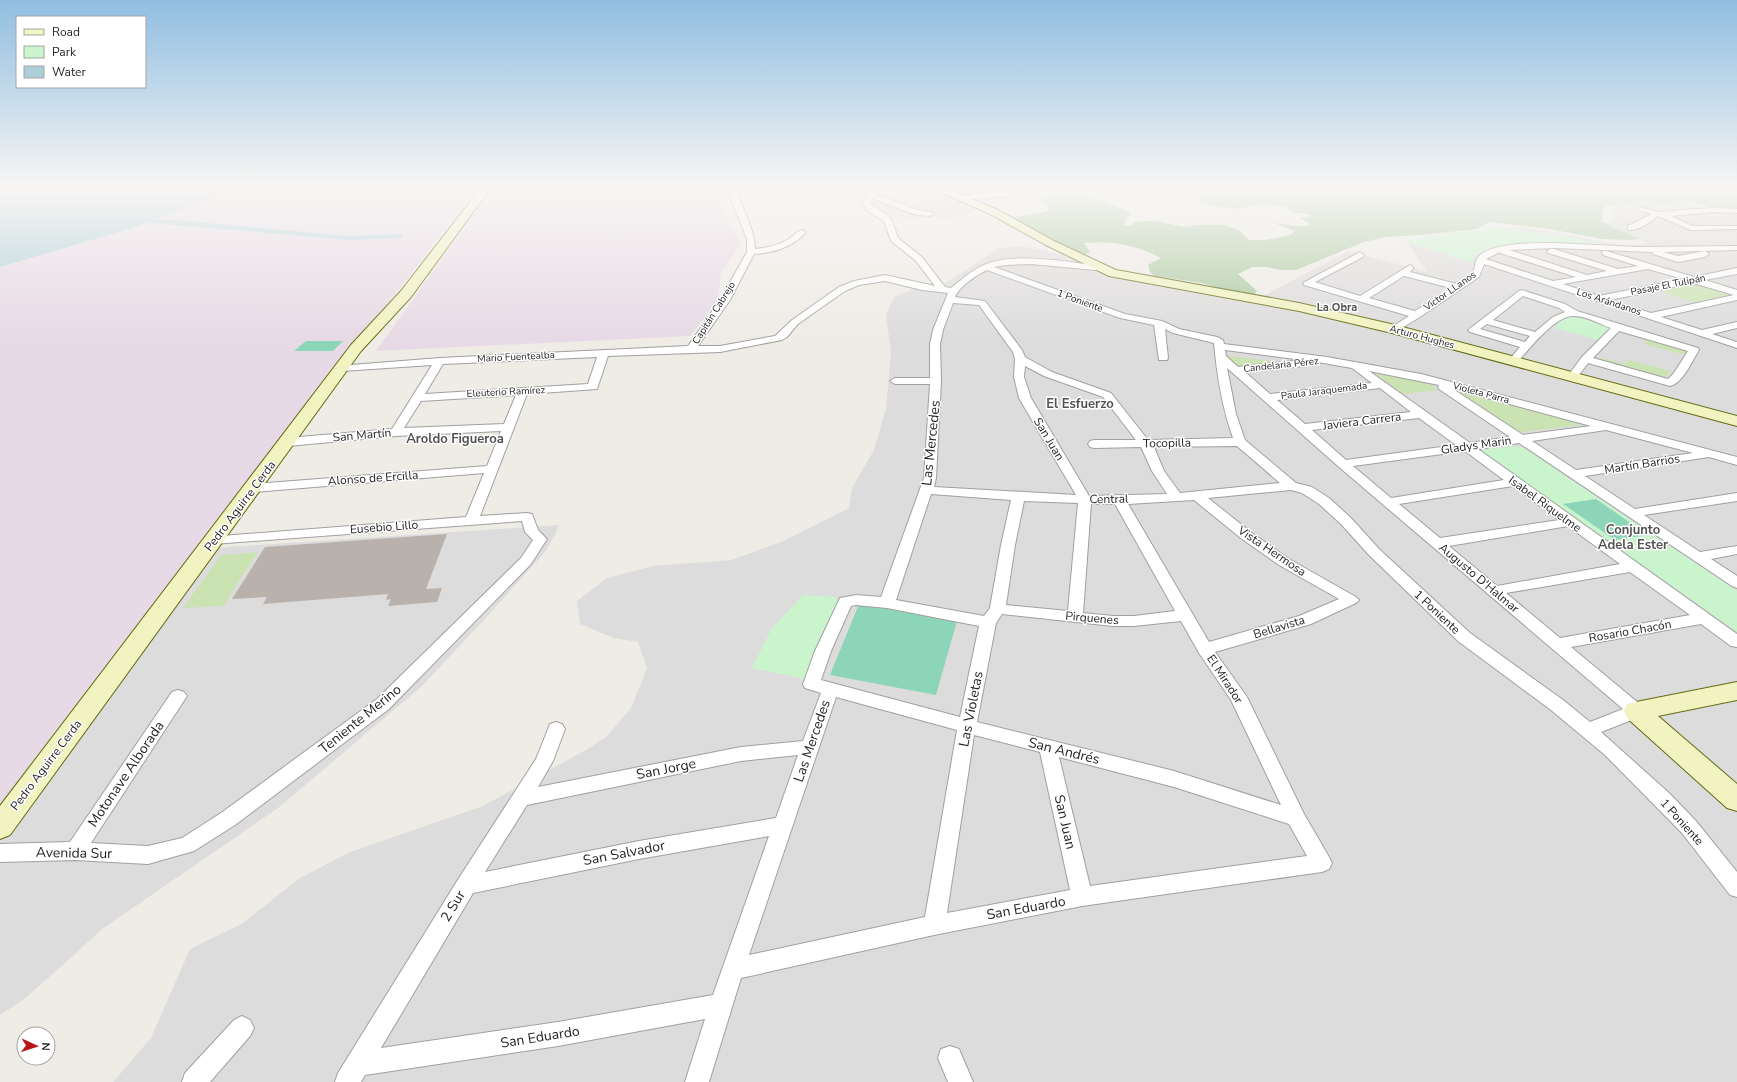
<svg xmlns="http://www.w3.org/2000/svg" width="1737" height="1082" viewBox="0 0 1737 1082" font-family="'Nunito Sans',sans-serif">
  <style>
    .residential { fill: #dddcdc }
    .industrial { fill: #e7d9e5 }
    .grass { fill: #cbe3b2 }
    .forest { fill: #acc9a0 }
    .park { fill: #c9f4cc }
    .pitch { fill: #8dd5b9 }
    .parking { fill: #dfdfdf }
    .water { fill: #acced7 }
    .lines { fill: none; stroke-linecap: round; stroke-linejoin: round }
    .canal { fill: #acced7; fill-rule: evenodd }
    .building { fill: #b8b1ac }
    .street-casing { stroke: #a0a0a0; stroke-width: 2 }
    .secondary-casing { stroke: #626b11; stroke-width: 2 }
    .street { fill: #fff; fill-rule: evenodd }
    .secondary { fill: #f1f3c0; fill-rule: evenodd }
    .labels { text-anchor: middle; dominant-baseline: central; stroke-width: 3; stroke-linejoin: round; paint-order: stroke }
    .far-street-label { font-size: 10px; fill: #1f1f1f; stroke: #fff }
    .far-neighbourhood-label { font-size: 11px; font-weight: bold; fill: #525252; stroke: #fff }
    .street-label { font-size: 12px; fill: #1f1f1f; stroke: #fff }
    .neighbourhood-label { font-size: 13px; font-weight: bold; fill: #525252; stroke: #fff }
    .near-street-label { font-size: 14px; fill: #1f1f1f; stroke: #fff }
  </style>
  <rect width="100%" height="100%" fill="#efece6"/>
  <g class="residential">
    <polygon points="858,189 1039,189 1039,192 1030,201 990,204 962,216 951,218 919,218 897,217 860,205 852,199 854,192"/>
    <polygon points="1636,197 1671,201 1715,210 1737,210 1737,1082 113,1082 151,1038 190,949 243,923 300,878 350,852 483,806 586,750 606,737 631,708 647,668 638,642 614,638 580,624 577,601 607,578 653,566 731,560 781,542 849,508 852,488 874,450 886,409 891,352 886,315 894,297 913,289 933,291 1000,248 1021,246 1070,256 1098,271 1257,299 1349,251 1427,272 1406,241 1450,233 1517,227 1548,231 1625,246 1649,243 1604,227 1612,216 1614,202"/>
    <polygon points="559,525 555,535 545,552 482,622 421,687 278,808 102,929 74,955 23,1000 0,1015 0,801 196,549"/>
  </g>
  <g class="industrial">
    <polygon points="237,189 477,189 0,801 0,267 133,228"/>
    <polygon points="492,189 718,189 715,199 741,244 721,272 718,300 690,336 376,351"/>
  </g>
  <g class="grass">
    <polygon points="1695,282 1736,295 1696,304 1658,290"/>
    <polygon points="1648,338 1690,349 1685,355 1644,344"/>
    <polygon points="1228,356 1290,363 1236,368 1227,358"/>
    <polygon points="1603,358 1625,364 1629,360 1671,371 1665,378 1601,360"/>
    <polygon points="1380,373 1427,382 1438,390 1403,394 1375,376"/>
    <polygon points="1466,393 1572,421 1579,425 1521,432 1464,396 1463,394"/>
    <polygon points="258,552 223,606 183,608 221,555"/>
  </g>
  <path class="forest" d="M 1195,189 L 1737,189 L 1737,208 L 1716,208 L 1685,201 L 1667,204 L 1641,201 L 1632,205 L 1605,206 L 1601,221 L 1614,228 L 1641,239 L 1631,240 L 1602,239 L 1549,229 L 1489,222 L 1477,229 L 1421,235 L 1386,237 L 1364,242 L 1296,270 L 1280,270 L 1267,267 L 1252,267 L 1238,274 L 1257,291 L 1254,295 L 1240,295 L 1202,283 L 1155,276 L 1150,272 L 1148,265 L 1161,258 C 1137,245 1111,240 1084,243 L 1090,252 L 1086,254 L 1077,253 L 1016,221 L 1014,217 L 1039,213 L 1050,210 L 1041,202 L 1049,195 L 1091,197 L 1129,212 L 1130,214 L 1125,219 L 1124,225 L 1132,225 L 1134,222 L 1154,221 L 1186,227 L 1195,225 L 1225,225 L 1239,230 L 1249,240 C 1264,241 1279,239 1294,233 L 1294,231 L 1274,223 L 1299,226 L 1306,226 L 1311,224 L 1300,218 L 1314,216 L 1303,213 L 1294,213 L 1285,207 L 1276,205 L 1262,204 L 1239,209 L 1219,207 L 1200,202 L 1202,197 L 1199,193 L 1195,193 Z"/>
  <g class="park">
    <path d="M 1499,228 L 1566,236 L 1616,247 L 1513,245 C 1497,247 1479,247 1472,263 L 1406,241 L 1450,233 Z"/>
    <polygon points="1566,315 1580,315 1611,328 1598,340 1555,328"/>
    <polygon points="1516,446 1524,448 1737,591 1737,632 1527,484 1478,454 1480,450"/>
    <polygon points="803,595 835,597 838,602 805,679 752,668 772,628"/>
  </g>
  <g class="pitch">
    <polygon points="306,341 343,341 333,351 294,351"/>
    <polygon points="1596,499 1648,535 1615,540 1563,504"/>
    <polygon points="859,604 957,621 936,695 830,675"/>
  </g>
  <polygon class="parking" points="634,226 632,233 603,235 607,227"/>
  <polygon class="water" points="0,189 237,189 133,228 0,267"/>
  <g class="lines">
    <polygon class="canal" points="148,219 187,221 348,236 400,234 404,236 400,238 348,240 151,223 147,221"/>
  </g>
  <polygon class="building" points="447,534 426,589 442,588 437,602 388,606 391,599 386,600 388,594 263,604 267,597 232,599 265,547"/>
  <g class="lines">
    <g class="street-casing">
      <g id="street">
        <path d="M 730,189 L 737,189 C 741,210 755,228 755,249 C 767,248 779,245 789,239 C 793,236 797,231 802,230 L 806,232 C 793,247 773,253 754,254 L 730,300 L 698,346 L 720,346 L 775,336 L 792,320 L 839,287 L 854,281 L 885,275 L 935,286 L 916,261 L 891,241 L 884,221 L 868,211 L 863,204 L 864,198 L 872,189 L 879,189 L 875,194 L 917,210 L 930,212 L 934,214 L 930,216 L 913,214 L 872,198 L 871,204 L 891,218 L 898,238 L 922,257 L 945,287 L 951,288 C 961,280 972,270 984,265 C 1014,251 1070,263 1103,266 L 1107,269 L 1106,271 L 1031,264 L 1005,265 L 994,267 L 1125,314 L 1162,321 L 1179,329 L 1217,337 L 1223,340 L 1224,344 L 1327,357 L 1421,374 L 1737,457 L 1737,465 L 1709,457 L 1585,476 L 1635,509 L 1737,493 L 1737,501 L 1644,515 L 1700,552 L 1737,546 L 1737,554 L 1711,559 L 1737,576 L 1737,588 L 1732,586 L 1519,443 L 1478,449 L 1737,634 L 1737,647 L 1731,646 L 1701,624 L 1571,647 L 1642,706 L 1645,711 L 1642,716 L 1601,732 L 1669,793 L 1696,821 L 1737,872 L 1737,897 L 1730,895 L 1682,833 L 1605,755 L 1551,710 L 1458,641 L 1369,555 L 1341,524 L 1319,504 L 1302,493 L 1291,490 L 1208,498 L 1252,533 L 1289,559 L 1356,597 L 1359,600 L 1356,603 L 1311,624 L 1215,652 L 1247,697 L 1304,814 L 1329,857 L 1332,863 L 1329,869 L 1322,872 L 1082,906 L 934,935 L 741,978 L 709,1082 L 685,1082 L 705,1019 L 558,1046 L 365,1075 L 361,1082 L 335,1082 L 338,1073 L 459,878 L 536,759 L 550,724 L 556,722 L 562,724 L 565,729 L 553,761 L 538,787 L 741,747 L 803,741 L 821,693 L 805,688 L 803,684 L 815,651 L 840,598 L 856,595 L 881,597 L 924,478 L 930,384 L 895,384 L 890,381 L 895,378 L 930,378 L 930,344 L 933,330 L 948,293 L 922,290 L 885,281 L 859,285 L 845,291 L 798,324 L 787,337 L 782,340 L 720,352 L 608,356 L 597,389 L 527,394 L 480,516 L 527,513 L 532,514 L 538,530 L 547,539 L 531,564 L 389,709 L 235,825 L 194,851 L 148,864 L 75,860 L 0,862 L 0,844 L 70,842 L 172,692 L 178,690 L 184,692 L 187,696 L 91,843 L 148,846 L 182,838 L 221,813 L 377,699 L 521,558 L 533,540 L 525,532 L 522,521 L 214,544 L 209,543 L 207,540 L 209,537 L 466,517 L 484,473 L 253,492 L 248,491 L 247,488 L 248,485 L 253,484 L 487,466 L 501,431 L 396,436 L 288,446 L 284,445 L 282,442 L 284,439 L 288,438 L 392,429 L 432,365 L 342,371 L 337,368 L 338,366 L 440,358 L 688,346 L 720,300 L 747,252 L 747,239 L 731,199 ZM 987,270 L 1120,318 L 1154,325 L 1159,360 L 1167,360 L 1168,358 L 1165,329 L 1173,333 L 1214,343 C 1217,376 1222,407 1233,438 L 1148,440 L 1111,393 L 1052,372 L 1025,357 L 1022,350 L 985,301 L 955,297 C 959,287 976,275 987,270 ZM 953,303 L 979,305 L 1013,352 L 1015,359 L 1014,377 L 1019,398 L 1076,495 L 934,487 L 936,478 L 941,381 L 940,344 L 943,330 ZM 1225,350 L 1303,360 L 1238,367 L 1226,356 ZM 597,357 L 588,384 L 425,394 L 443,364 ZM 1306,360 L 1352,368 L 1372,383 L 1270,394 L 1245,372 L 1304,366 L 1309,363 ZM 1025,366 L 1044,376 L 1103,397 L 1136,440 L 1094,440 L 1090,441 L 1088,444 L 1090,447 L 1094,448 L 1141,447 L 1152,471 L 1167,494 L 1089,496 L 1031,398 L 1024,377 ZM 1227,368 L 1339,467 L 1623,709 L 1590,722 L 1563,700 L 1470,633 L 1379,549 L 1351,518 L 1329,498 L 1312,487 L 1296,483 L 1245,440 L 1236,414 ZM 1369,371 L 1439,385 L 1438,387 L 1439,389 L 1510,437 L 1470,443 ZM 1380,388 L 1411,412 L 1305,424 L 1277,400 ZM 1453,389 L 1591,426 L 1523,435 ZM 516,395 L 504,424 L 404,428 L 421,401 ZM 1419,418 L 1456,445 L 1346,460 L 1312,430 ZM 1606,430 L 1693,453 L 1576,470 L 1532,441 ZM 1237,446 L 1280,483 L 1180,493 L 1164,471 L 1154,447 ZM 1465,451 L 1504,480 L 1391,498 L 1353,466 ZM 1513,486 L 1559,520 L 1440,538 L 1399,504 ZM 931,494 L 1011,500 L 1001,545 L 990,608 L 984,616 L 896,600 ZM 1194,500 L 1242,539 L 1279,565 L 1339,599 L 1299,616 L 1209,642 L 1128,504 ZM 1024,501 L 1078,503 L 1068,611 L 1006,605 L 1015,545 ZM 1091,504 L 1115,504 L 1175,611 L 1134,616 L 1113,616 L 1083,613 ZM 1568,526 L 1620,564 L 1497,586 L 1449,546 ZM 1630,572 L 1690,615 L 1560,638 L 1506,593 ZM 856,605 L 887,608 L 979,626 L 960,717 L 821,680 L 831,651 L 851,606 ZM 1002,614 L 1113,626 L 1134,626 L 1181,621 L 1199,653 L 1231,700 L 1281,805 L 1174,771 L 977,722 L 996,623 ZM 836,697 L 957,730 L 925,917 L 749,955 ZM 974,735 L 1040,752 L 1070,890 L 947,913 ZM 798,755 L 776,818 L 639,841 L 485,872 L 527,805 L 741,761 ZM 1059,757 L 1174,787 L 1289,824 L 1307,856 L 1090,886 ZM 769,836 L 713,995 L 558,1022 L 381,1048 L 473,893 L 639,859 Z"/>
        <polygon points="1000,189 1010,189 1012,191 1009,196 961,200 957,198 961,196 1004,192"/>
        <path d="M 1639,207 L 1659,212 L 1712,208 L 1737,209 L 1737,213 L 1712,212 L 1671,216 L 1692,226 L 1737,226 L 1737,229 L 1691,230 L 1658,216 C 1651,222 1638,231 1628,230 L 1628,226 L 1652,214 L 1639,211 Z"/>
        <path d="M 1555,243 L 1639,247 L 1737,246 L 1737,250 L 1663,252 L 1678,256 L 1705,251 L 1709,254 L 1705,257 L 1678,262 L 1653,254 L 1652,252 L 1555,248 L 1509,250 L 1587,275 L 1607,271 L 1548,253 L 1547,251 L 1551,249 L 1554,249 L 1618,269 L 1638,266 L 1603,255 L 1602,253 L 1603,251 L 1606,251 L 1694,277 L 1737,268 L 1737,274 L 1705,280 L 1737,290 L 1737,300 L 1661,317 L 1702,330 L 1737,322 L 1737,328 L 1712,334 L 1737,342 L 1737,348 L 1484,264 L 1479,277 L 1420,317 L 1395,332 L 1392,331 L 1390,329 L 1392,327 L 1409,316 L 1304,285 L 1303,283 L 1360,252 L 1364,255 L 1363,257 L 1315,282 L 1360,296 L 1410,265 L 1414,268 L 1410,272 L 1457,284 L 1473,273 C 1475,269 1475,262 1477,259 C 1486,242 1538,243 1555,243 ZM 1500,252 L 1500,253 L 1576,277 L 1553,281 L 1486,259 ZM 1648,269 L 1683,279 L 1599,296 L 1563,284 ZM 1404,276 L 1451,288 L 1415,311 L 1369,298 ZM 1693,283 L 1734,295 L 1651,313 L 1610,300 Z"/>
        <path d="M 1522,290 L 1565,304 L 1577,311 L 1698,348 L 1699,350 C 1692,361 1683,383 1670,386 L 1588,363 L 1576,379 L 1568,379 L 1567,377 L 1582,357 L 1611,328 C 1599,324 1585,315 1572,316 C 1554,317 1528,350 1517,363 L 1509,363 L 1508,361 L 1520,347 L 1470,332 L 1468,330 L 1519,291 ZM 1523,296 L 1559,308 L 1565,312 L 1553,317 L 1535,332 L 1493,320 ZM 1487,324 L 1530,336 L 1525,342 L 1480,329 ZM 1619,331 L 1688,351 L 1674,373 L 1668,379 L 1593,358 Z"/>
        <polygon points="242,1016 250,1020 254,1028 250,1036 210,1082 182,1082 185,1073 234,1020"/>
        <polygon points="950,1046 959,1049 973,1082 948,1082 938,1058 941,1049"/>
      </g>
    </g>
    <g class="secondary-casing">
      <g id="secondary">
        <polygon points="480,189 490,189 411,297 361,351 10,835 0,839 0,806 351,345 401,291"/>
        <polygon points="933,189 948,189 998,210 1054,241 1116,270 1299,303 1395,325 1737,416 1737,426 1392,333 1299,311 1109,276 1046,245 990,214"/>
        <polygon points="1737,682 1737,700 1658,716 1737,784 1737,811 1727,808 1627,718 1624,711 1627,704 1636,702"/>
      </g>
    </g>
    <use href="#street" class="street"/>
    <use href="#secondary" class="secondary"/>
  </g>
  <linearGradient id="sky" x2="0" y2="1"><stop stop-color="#90bee1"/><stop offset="0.55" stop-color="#f8f6f4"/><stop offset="1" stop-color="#f8f6f4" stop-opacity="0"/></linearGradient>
  <rect width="1737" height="341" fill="url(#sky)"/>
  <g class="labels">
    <g class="far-street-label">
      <text transform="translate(1668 285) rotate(-11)">Pasaje El Tulipán</text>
      <text transform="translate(1450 291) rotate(-35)">Victor LLanos</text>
      <text transform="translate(1080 301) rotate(20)">1 Poniente</text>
      <text transform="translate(1609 302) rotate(18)">Los Arándanos</text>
      <text transform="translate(714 313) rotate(-58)">Capitán Cabrejo</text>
      <text transform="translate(1422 337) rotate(15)">Arturo Hughes</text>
      <text transform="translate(516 357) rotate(-3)">Mario Fuentealba</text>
      <text transform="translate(1281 365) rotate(-6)">Candelaria Pérez</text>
      <text transform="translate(1324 391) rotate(-7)">Paula Jaraquemada</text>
      <text transform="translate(506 392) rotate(-3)">Eleuterio Ramírez</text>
      <text transform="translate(1481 393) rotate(15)">Violeta Parra</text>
    </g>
    <g class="far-neighbourhood-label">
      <text x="1337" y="307">La Obra</text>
    </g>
    <g class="street-label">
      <text transform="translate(1362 421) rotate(-7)">Javiera Carrera</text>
      <text transform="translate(362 435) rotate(-5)">San Martín</text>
      <text transform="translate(1049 439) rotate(59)">San Juan</text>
      <text transform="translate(1167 443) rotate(-1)">Tocopilla</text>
      <text transform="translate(1476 445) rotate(-8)">Gladys Marin</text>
      <text transform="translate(1642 464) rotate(-9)">Martín Barrios</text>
      <text transform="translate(373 478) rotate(-4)">Alonso de Ercilla</text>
      <text transform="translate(1109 499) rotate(-1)">Central</text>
      <text transform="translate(1545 504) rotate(36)">Isabel Riquelme</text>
      <text transform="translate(240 506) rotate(-53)">Pedro Aguirre Cerda</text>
      <text transform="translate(384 527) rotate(-4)">Eusebio Lillo</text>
      <text transform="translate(1272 551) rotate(34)">Vista Hermosa</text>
      <text transform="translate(1479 578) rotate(40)">Augusto D'Halmar</text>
      <text transform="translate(1437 612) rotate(43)">1 Poniente</text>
      <text transform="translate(1092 618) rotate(5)">Pirquenes</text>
      <text transform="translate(1279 627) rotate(-17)">Bellavista</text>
      <text transform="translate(1630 631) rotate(-10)">Rosario Chacón</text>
      <text transform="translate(1225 679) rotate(57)">El Mirador</text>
      <text transform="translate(46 765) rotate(-53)">Pedro Aguirre Cerda</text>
      <text transform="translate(1682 822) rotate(48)">1 Poniente</text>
    </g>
    <g class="neighbourhood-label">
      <text x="1080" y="404">El Esfuerzo</text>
      <text x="455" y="439">Aroldo Figueroa</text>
      <text x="1633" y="530">Conjunto<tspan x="1633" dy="15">Adela Ester</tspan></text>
    </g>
    <g class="near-street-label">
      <text transform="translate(931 443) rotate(-84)">Las Mercedes</text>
      <text transform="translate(971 709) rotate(-79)">Las Violetas</text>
      <text transform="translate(360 719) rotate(-39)">Teniente Merino</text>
      <text transform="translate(812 741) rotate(-71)">Las Mercedes</text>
      <text transform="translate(1064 751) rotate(14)">San Andrés</text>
      <text transform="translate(666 769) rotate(-11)">San Jorge</text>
      <text transform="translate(126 774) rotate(-56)">Motonave Alborada</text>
      <text transform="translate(1065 822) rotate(77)">San Juan</text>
      <text transform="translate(74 853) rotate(1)">Avenida Sur</text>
      <text transform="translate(624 853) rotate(-11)">San Salvador</text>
      <text transform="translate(453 906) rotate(-59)">2 Sur</text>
      <text transform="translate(1026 908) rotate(-10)">San Eduardo</text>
      <text transform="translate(540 1037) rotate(-9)">San Eduardo</text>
    </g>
  </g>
  <rect x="16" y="16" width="130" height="72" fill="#ffffff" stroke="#a5a5a5"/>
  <rect x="24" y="29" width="20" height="6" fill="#f1f3c0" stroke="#a5a5a5"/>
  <text x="52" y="36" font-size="12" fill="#1f1f1f">Road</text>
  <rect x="24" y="46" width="20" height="12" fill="#c9f4cc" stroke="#a5a5a5"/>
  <text x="52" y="56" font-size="12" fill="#1f1f1f">Park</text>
  <rect x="24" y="66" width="20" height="12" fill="#acced7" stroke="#a5a5a5"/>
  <text x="52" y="76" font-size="12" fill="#1f1f1f">Water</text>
  <g transform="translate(36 1046) rotate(93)"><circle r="19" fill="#ffffff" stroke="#a5a5a5"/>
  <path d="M0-3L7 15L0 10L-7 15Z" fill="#b81618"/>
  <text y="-6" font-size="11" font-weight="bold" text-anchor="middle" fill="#1f1f1f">N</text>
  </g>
</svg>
